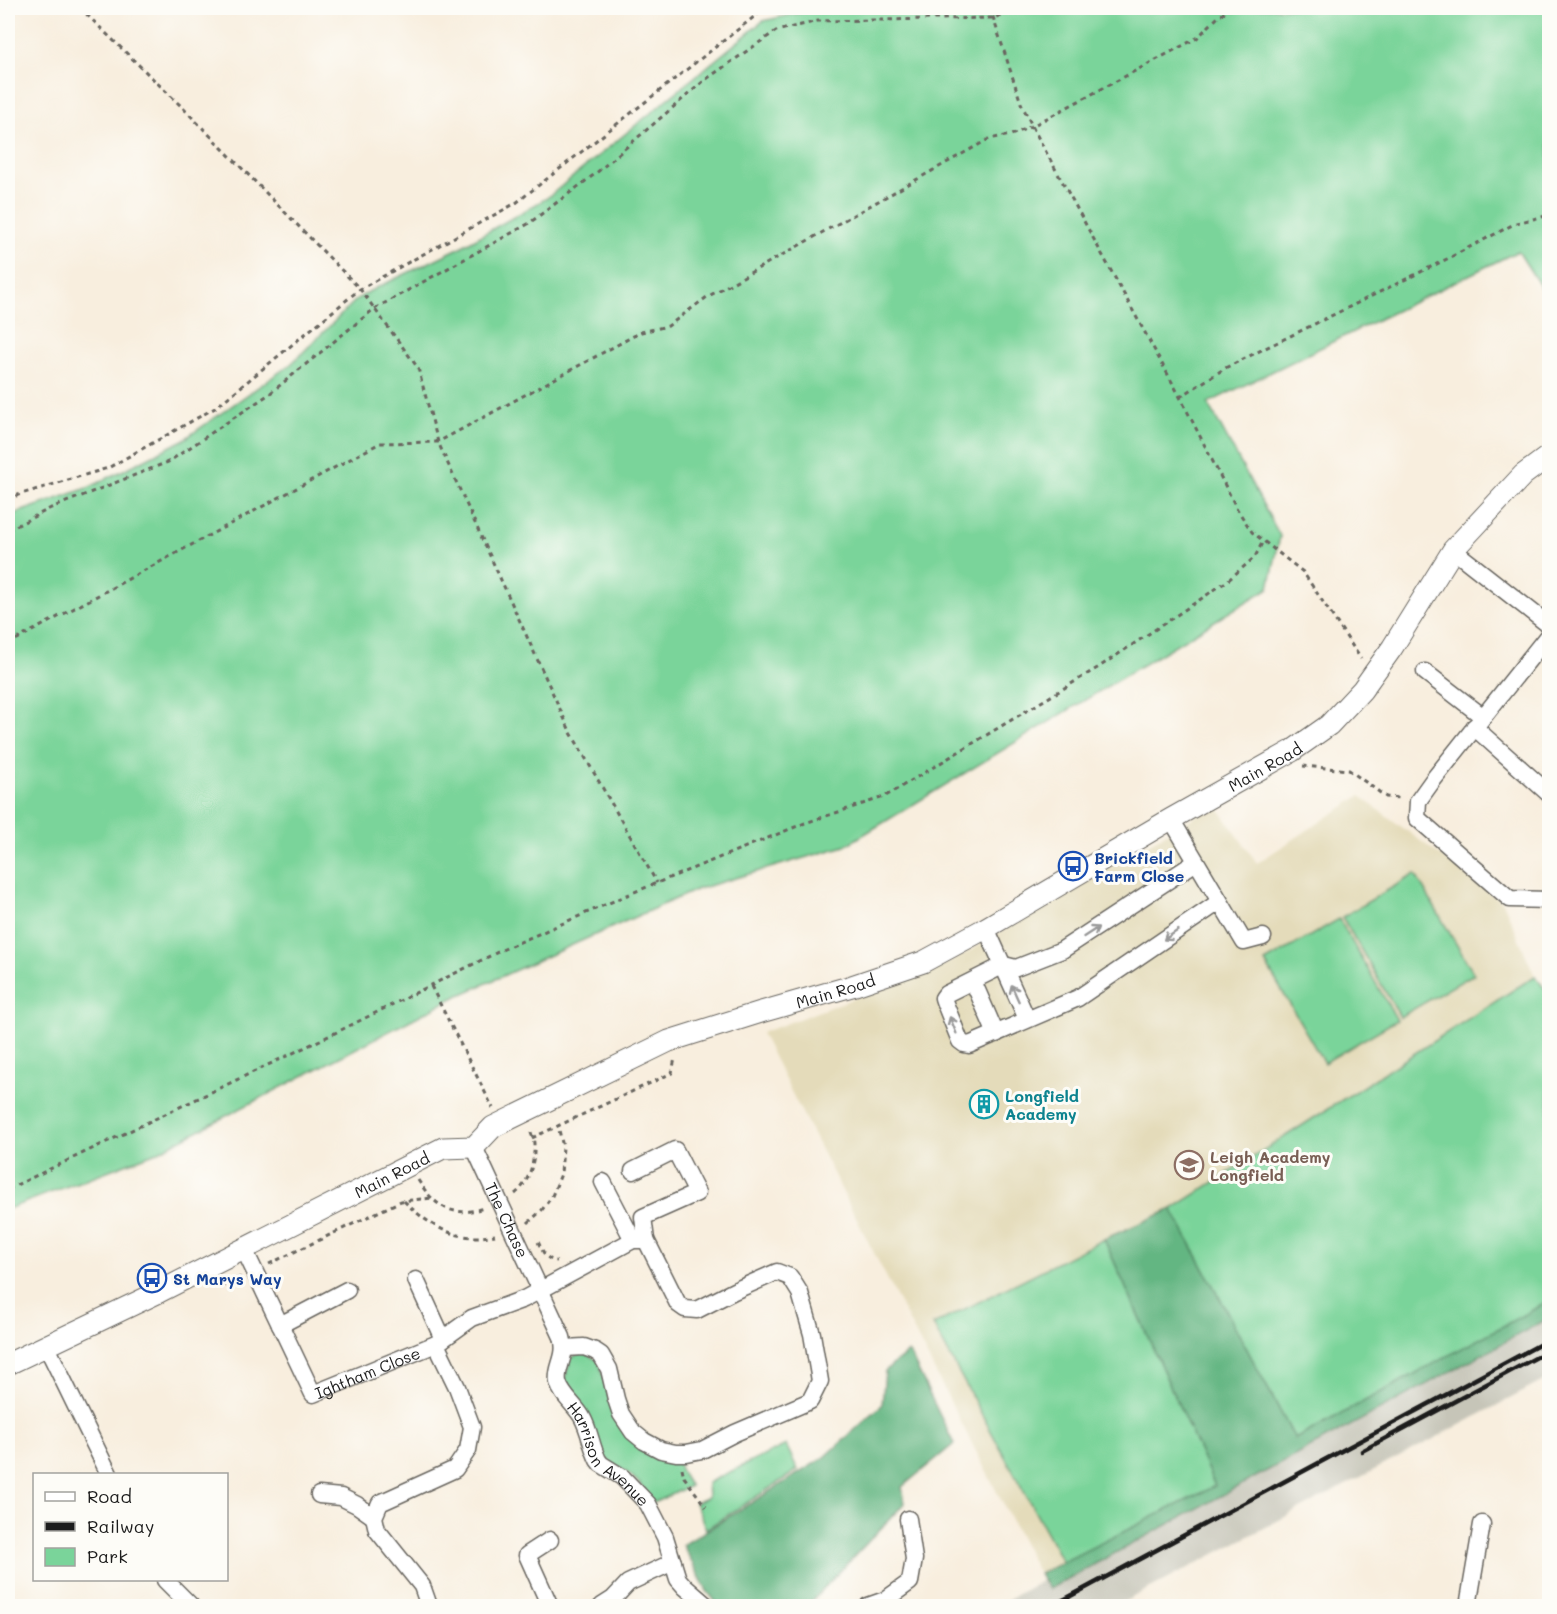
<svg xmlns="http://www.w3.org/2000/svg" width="1557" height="1614" viewBox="0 0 1557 1614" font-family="Mali,sans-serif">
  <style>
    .built { fill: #e4dbba }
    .industrial { fill: #c6c5b8 }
    .green { fill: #7ad49a; stroke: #4b785b; stroke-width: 1.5 }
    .forest { fill: #63b682; stroke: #40694f; stroke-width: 1.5 }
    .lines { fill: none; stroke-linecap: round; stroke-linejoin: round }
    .minor-casing { stroke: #696660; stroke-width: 19 }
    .major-casing { stroke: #696660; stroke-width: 23 }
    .path { stroke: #696660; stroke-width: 3; stroke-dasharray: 4.5 4.5; stroke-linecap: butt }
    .minor { stroke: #fff; stroke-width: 16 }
    .major { stroke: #fff; stroke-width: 21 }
    .rail { stroke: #1c1c1c; stroke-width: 4.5 }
    .oneway { stroke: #999 }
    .labels { text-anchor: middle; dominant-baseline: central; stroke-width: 6; stroke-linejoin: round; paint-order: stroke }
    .street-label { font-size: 16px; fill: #1c1c1c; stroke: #fdfcf7 }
    .transit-label { font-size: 16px; font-weight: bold; fill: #164399; stroke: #fdfcf7; text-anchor: start }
    .culture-label { font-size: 16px; font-weight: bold; fill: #0d838f; stroke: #fdfcf7; text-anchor: start }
    .education-label { font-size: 16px; font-weight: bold; fill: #785e54; stroke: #fdfcf7; text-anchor: start }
  </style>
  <rect width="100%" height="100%" fill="#fdfcf7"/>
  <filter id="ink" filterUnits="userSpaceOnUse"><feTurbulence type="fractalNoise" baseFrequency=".0167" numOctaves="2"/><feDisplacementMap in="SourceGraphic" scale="12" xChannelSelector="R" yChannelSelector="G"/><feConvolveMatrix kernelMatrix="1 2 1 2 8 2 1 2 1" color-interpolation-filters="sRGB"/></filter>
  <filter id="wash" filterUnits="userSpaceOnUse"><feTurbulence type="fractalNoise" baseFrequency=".008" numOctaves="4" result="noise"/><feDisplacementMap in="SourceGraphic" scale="24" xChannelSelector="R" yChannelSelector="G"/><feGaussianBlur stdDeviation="1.35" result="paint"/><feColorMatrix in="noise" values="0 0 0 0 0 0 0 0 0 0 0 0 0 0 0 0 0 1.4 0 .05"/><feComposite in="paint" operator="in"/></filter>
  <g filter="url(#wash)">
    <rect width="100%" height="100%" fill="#f8eede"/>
    <polygon class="built" points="1360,796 1503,902 1535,976 1549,994 1549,1297 1039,1574 761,1033 951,962 1175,828 1216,805 1257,863"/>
    <polygon class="industrial" points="1549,1311 1549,1378 1116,1606 996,1606 1215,1486"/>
    <g class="green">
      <polygon points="822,8 962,12 991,8 1549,8 1549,300 1518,251 1208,403 1280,536 1269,588 845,846 698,889 451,999 157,1152 8,1209 8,516 90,487 183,440 291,364 357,299 370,291 459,248 547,198 763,21"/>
      <polygon points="1415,874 1474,974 1400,1017 1342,917"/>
      <polygon points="1339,919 1397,1020 1324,1063 1265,962"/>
      <polygon points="1535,976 1549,994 1549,1301 1295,1439 1172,1209"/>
      <polygon points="1104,1239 1215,1486 1064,1565 933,1325"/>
      <path d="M 582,1352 L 598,1360 L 614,1411 L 677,1458 C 677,1464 685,1481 690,1486 L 653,1503 L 639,1483 L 629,1474 L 605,1459 L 564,1380 L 571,1358 Z"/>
      <polygon points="786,1445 798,1470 706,1529 695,1503 708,1497 707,1483"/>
    </g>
    <g class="forest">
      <polygon points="1172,1209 1295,1439 1549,1301 1549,1318 1049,1589 1039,1574 1215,1486 1104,1239"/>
      <polygon points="909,1352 954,1444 902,1487 905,1503 807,1606 719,1606 707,1591 683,1545 825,1457 882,1405 885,1371"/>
    </g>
  </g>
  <g filter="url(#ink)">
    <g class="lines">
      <g class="minor-casing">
        <g id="minor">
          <polyline points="1453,550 1550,626"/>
          <polyline points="1550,633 1433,780 1418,801 1417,818 1510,899 1550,900"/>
          <polyline points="1425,672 1482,716"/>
          <polyline points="1474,727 1548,793"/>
          <polyline points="1171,819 1244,942 1263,937"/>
          <polyline points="1196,862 1062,950 1016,968 1004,965 946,994 943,998 944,1001 960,1041 964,1044 969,1045 1078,998 1219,902"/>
          <polyline points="986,928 1027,1019"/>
          <polyline points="973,981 996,1034"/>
          <path id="s1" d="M 474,1147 L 562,1337 C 568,1357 555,1367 558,1382 C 561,1395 575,1405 582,1417 C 590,1431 591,1446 598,1460 L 601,1464 L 622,1477 L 648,1504 L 665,1537 L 678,1579 L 685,1587 L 707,1606"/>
          <polyline points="633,1171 675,1150 697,1193 643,1217 646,1240"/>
          <polyline points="603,1182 633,1240"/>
          <path id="s2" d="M 244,1249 L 313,1394 L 436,1344 L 472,1318 L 524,1299 L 633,1240 L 646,1240 L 678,1304 L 685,1309 L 697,1310 L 734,1291 L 777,1272 L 790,1277 L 800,1293 L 812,1334 L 820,1381 L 810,1401 L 735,1433 L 702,1450 L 686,1453 L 676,1453 L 661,1450 L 644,1441 L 633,1432 L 621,1414 L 616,1399 L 609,1369 L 601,1355 L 595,1351 L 584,1347 L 565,1348"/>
          <polyline points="416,1280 443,1339"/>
          <polyline points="280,1325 347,1290"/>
          <polyline points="46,1345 109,1474"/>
          <polyline points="319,1495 341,1497 357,1505 374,1517"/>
          <polyline points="165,1580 191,1606"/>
          <polyline points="429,1606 422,1586 377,1530 374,1517 380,1503 455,1469 468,1450 472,1427 457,1387 436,1344"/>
          <polyline points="550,1606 527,1555 550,1540"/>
          <polyline points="602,1606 613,1599 628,1583 673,1562"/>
          <polyline points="868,1606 885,1600 910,1582 914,1559 908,1519"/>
          <polyline points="1468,1606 1482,1524"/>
        </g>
      </g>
      <g class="major-casing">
        <g id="major">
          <path id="s3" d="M 8,1364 L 159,1292 L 443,1148 L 474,1147 L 493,1127 L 669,1041 L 761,1012 L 852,986 L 923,962 L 986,928 L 1171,819 L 1292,751 L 1329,725 L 1362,690 L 1392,648 L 1453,550 L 1523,475 L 1550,455"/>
        </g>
      </g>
      <g class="path">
        <polyline points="80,8 182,107 360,289 418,368 438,442 570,731 657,883"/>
        <polyline points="990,8 1021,103 1034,130 1178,393 1237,509 1252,532 1303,572 1361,659"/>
        <polyline points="1180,397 1227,367 1447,259 1516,223 1550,215"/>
        <polyline points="8,501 18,495 108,468 215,408 360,289 516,203 759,13 776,8"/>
        <polyline points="8,530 51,508 168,462 268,395 374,309 528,224 595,174 705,80 776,31 818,21 994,18 1017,8"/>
        <polyline points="8,644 380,443 438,442 641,332 668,326 707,297 989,139 1011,135 1032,126 1197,38 1220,15 1233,8"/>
        <polyline points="1303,766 1349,770 1386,797 1401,798"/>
        <polyline points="1549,917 1548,944 1550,946"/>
        <polyline points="431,986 493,1108"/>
        <polyline points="532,1138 672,1073 675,1058"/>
        <path d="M 418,1180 C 435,1207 452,1218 484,1208"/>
        <polyline points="8,1189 337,1032 504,949 632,893 805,823 884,797 1099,667 1226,582 1255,557 1263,541"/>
        <path d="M 515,1194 C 529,1183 535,1162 534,1144 C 534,1139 531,1134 530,1129"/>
        <path d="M 404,1201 C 430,1227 458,1243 495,1235"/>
        <polyline points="528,1223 542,1210 552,1196 561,1174 563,1147 558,1126"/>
        <path d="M 538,1242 C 543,1251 545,1260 557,1261"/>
        <polyline points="269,1264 401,1201 433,1198"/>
        <polyline points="212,1286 218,1288 241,1277"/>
        <polyline points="682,1468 684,1477 706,1507"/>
      </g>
      <use href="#minor" class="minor"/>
      <use href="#major" class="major"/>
      <g class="rail">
        <polyline points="1362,1451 1550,1350"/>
        <polyline points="1052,1606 1550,1339"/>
      </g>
    </g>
    <defs><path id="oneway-shaft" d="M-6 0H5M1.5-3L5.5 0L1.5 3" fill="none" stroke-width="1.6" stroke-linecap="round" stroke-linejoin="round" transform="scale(1.5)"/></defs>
    <g class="oneway">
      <use href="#oneway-shaft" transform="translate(1091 932) rotate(-33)"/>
      <use href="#oneway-shaft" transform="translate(1171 935) rotate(146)"/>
      <use href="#oneway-shaft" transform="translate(1015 993) rotate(-114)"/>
      <use href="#oneway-shaft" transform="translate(953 1025) rotate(-112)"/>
    </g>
  </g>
  <defs>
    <g id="bus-ring" transform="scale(1.5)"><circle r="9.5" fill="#fdfcf7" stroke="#1a4fb4" stroke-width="1.5"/><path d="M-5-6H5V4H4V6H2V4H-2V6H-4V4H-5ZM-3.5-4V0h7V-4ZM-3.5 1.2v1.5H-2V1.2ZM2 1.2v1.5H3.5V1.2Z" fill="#1a4fb4"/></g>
    <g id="building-ring" transform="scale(1.5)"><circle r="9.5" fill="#fdfcf7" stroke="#0f9aa8" stroke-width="1.5"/><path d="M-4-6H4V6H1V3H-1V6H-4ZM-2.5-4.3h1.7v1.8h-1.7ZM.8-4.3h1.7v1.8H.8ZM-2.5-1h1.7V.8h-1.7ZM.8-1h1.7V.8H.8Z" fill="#0f9aa8"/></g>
    <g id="school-ring" transform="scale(1.5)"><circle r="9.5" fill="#fdfcf7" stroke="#8d6e63" stroke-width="1.5"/><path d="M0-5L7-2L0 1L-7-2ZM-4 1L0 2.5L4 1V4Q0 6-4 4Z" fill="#8d6e63"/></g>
  </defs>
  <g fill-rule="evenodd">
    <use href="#bus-ring" x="1073" y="866"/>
    <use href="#building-ring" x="984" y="1104"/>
    <use href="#school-ring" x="1189" y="1165"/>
    <use href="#bus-ring" x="152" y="1278"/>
  </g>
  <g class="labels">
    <g class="street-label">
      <text stroke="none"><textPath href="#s3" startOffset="1400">Main Road</textPath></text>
      <text stroke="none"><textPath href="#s3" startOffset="914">Main Road</textPath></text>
      <text stroke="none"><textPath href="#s3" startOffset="428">Main Road</textPath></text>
      <text stroke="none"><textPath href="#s1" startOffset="80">The Chase</textPath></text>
      <text stroke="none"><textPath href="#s2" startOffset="219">Ightham Close</textPath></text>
      <text stroke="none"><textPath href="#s1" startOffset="345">Harrison Avenue</textPath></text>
    </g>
    <g class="transit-label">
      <text x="1094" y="857">Brickfield<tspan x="1094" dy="18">Farm Close</tspan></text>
      <text x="173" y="1278">St Marys Way</text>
    </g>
    <g class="culture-label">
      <text x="1005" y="1095">Longfield<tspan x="1005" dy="18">Academy</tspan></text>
    </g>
    <g class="education-label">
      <text x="1210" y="1156">Leigh Academy<tspan x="1210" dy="18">Longfield</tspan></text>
    </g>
  </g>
  <rect width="1557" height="1614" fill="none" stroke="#fdfcf7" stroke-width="30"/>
  <rect x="33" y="1473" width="195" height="108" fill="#fdfcf7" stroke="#a3a29f" stroke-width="1.5"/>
  <rect x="45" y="1492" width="30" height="9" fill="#ffffff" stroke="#a3a29f" stroke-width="1.5"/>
  <text x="87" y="1503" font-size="18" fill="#1c1c1c">Road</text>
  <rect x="45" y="1522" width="30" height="9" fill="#1c1c1c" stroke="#a3a29f" stroke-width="1.5"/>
  <text x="87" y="1533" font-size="18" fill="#1c1c1c">Railway</text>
  <rect x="45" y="1548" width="30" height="18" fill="#7ad49a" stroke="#a3a29f" stroke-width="1.5"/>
  <text x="87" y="1563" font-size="18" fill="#1c1c1c">Park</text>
</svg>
